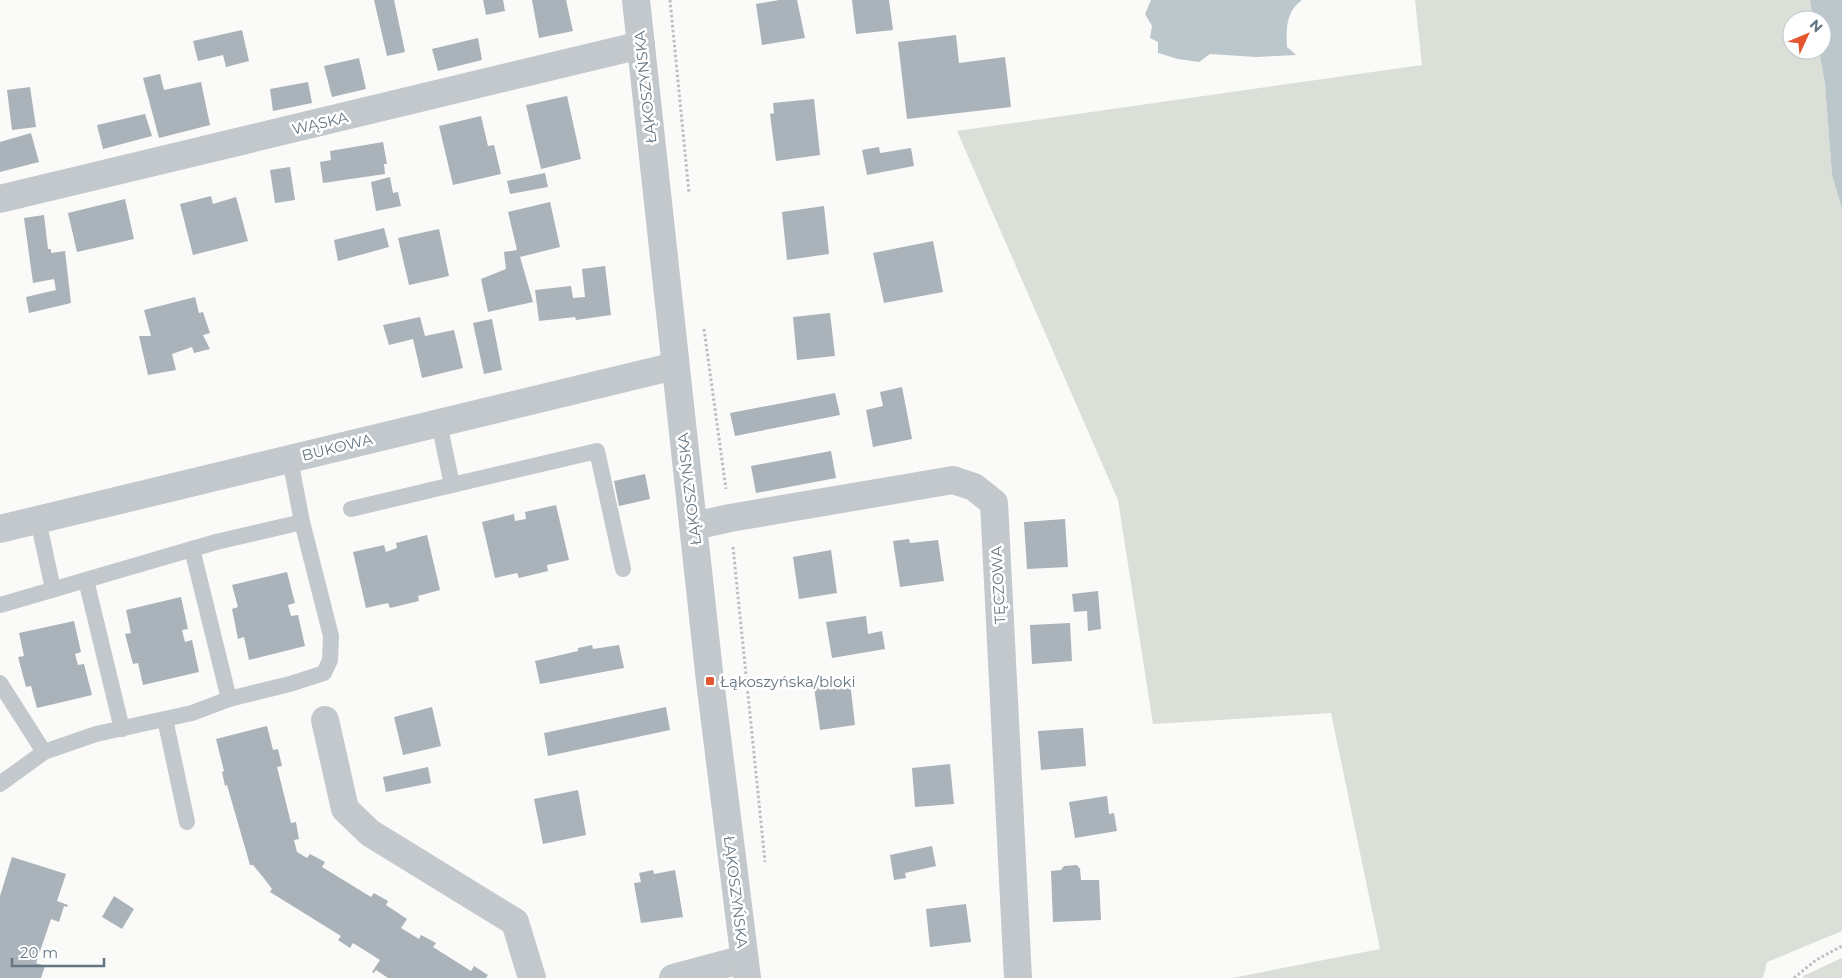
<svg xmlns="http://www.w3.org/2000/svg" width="1842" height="978" viewBox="0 0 1842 978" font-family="Montserrat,sans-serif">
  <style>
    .green { fill: #dadfd7 }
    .water { fill: #bbc7cb }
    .building { fill: #aab3b9 }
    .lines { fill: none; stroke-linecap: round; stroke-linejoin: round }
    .path { stroke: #bbbfc2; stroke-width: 3; stroke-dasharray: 2.5 2.5; stroke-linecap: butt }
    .service { stroke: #c3c8cc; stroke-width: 16 }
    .minor { stroke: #c3c8cc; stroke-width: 28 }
    .tertiary { stroke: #c3c8cc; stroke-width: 28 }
    .poi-dot { fill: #e4572e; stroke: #fff; stroke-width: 2 }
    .labels { text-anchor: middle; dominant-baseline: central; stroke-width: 5; stroke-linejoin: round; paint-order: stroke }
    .street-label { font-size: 15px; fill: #657683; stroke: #fff }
    .poi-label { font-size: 15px; fill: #657683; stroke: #fff; text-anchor: start }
  </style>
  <rect width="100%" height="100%" fill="#fafaf8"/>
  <g class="green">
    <polygon points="1415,0 1810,0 1813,20 1792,20 1792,50 1819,50 1825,84 1832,175 1842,209 1842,931 1767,962 1763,978 1232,978 1380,949 1331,713 1153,724 1118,500 957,131 1422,65"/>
    <polygon points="1842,958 1842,978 1803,978 1803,976"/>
  </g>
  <g class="water">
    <path d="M 1151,0 L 1302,0 C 1286,11 1286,29 1287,47 L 1296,55 L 1256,57 L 1210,54 L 1199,62 L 1178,59 L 1158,53 L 1158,42 L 1150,38 L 1152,26 L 1145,14 Z"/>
    <polygon points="1810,0 1842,0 1842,209 1832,175 1825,84 1819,50 1822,50 1822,20 1813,20"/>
  </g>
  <g class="building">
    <polygon points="374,0 394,0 405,52 387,56"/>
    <polygon points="483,0 503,0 505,11 486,15"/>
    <polygon points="532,0 566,0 573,31 539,38"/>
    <polygon points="779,0 797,0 805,38 762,45 756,4"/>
    <polygon points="852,0 889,0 893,30 856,34"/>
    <polygon points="242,30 249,61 226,67 223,55 198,61 193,41"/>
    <polygon points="956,35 959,63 1005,57 1011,107 907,119 898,42"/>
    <polygon points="478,38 482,60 438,71 432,49"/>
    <polygon points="359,58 366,89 332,97 324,66"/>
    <polygon points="160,74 164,90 201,82 210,125 159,138 143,78"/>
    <polygon points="308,82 312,103 273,111 270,89"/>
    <polygon points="30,87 36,127 12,130 7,90"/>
    <polygon points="567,96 581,159 541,169 526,105"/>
    <polygon points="814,99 820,155 776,161 770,114 774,113 773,103"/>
    <polygon points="145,114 152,136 103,149 97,125"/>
    <polygon points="481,116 488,146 494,145 501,174 453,185 439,126"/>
    <polygon points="31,133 39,162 0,172 0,142"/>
    <polygon points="383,142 387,164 384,164 385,174 323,183 320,162 331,160 330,151"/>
    <polygon points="879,147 880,153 911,148 914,166 867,175 862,150"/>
    <polygon points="290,167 295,200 275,203 270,170"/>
    <polygon points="545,173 548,187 510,194 507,181"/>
    <polygon points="390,177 393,193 398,192 401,206 376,211 371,182"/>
    <polygon points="211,196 213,204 236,197 248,241 193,255 180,204"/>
    <polygon points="125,199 134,239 77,252 68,213"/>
    <polygon points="550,202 560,247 520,257 533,302 488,312 481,279 506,269 504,252 517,250 508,212"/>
    <polygon points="824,206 829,254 787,260 782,212"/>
    <polygon points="44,215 48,249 51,249 51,253 65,251 71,303 29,313 26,297 56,290 54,279 33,283 24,218"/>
    <polygon points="384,228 389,247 338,261 334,240"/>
    <polygon points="439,229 449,276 409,285 398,238"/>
    <polygon points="933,241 943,292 884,303 873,253"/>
    <polygon points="605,266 611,315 576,320 575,317 539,321 535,290 571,286 573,298 585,297 582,269"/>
    <polygon points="195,297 199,313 203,312 210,333 203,335 210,349 194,353 192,347 172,354 176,370 148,375 139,336 151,336 144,310"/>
    <polygon points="830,313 835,356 797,360 793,317"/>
    <polygon points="420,317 425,336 454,330 463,368 422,378 413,339 389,345 383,325"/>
    <polygon points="492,319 502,370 484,374 473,323"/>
    <polygon points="902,387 912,439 873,447 866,410 883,406 880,392"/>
    <polygon points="835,393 840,415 735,436 730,413"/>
    <polygon points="831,451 836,478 756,493 751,466"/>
    <polygon points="645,474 650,499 619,506 614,481"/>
    <polygon points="556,505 569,560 547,565 548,571 519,578 517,573 495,578 482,522 514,514 515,521 526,519 525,512"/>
    <polygon points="1065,519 1068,567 1027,569 1024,522"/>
    <polygon points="427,535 440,590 418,596 419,601 390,608 388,603 366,608 353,552 384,545 386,552 397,548 396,543"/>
    <polygon points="909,539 910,543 938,540 944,581 900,587 893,541"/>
    <polygon points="831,550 837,593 799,599 793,557"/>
    <polygon points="287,572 295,603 288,605 291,616 298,615 305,646 249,660 244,637 238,639 232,609 238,607 232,585"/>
    <polygon points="1098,591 1101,629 1088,631 1087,611 1074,612 1072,594"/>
    <polygon points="181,597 188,629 182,630 185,642 192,640 199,672 143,685 138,663 133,664 125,634 131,633 126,610"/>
    <polygon points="866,616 868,634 882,631 885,649 832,658 826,622"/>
    <polygon points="74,621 81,652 75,654 78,665 84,664 92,695 37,708 31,686 26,687 18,657 24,656 19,633"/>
    <polygon points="1070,623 1072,661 1032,664 1030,625"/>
    <polygon points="592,645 593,649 619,645 624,668 540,684 535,661 578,651 578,648"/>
    <polygon points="850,682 855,725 820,730 814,687"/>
    <polygon points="432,707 441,746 403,755 394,717"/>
    <polygon points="666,707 670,730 548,756 544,733"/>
    <polygon points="267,726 273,750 278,749 282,766 277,767 291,823 296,822 299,839 294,840 297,852 307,858 310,854 325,862 322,867 371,897 374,893 388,901 386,905 407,919 401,928 419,939 421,935 436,943 433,947 471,971 474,966 488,975 486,978 388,978 376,970 374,973 372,972 380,960 353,943 350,948 338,940 341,936 270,892 272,889 263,877 253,865 250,865 227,785 225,786 222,772 224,771 216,739"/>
    <polygon points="1083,728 1086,766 1041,770 1038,731"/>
    <polygon points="950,764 954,804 915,807 912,768"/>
    <polygon points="428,767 431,783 386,792 383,777"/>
    <polygon points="578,790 586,835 543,844 534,799"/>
    <polygon points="1107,796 1109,814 1114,813 1117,831 1075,838 1069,802"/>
    <polygon points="932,846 936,866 905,873 906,878 894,880 890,855"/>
    <polygon points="12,857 66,874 57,901 68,905 67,907 64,906 59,922 51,919 36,963 45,966 41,978 0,978 0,896"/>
    <polygon points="1077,865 1080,869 1081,880 1099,880 1101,920 1053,922 1051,871 1061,870 1064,866"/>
    <polygon points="653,870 654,874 675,870 683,917 641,923 634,883 641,882 639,873"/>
    <polygon points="114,896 134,909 122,929 102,917"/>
    <polygon points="966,904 971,942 930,947 926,909"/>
  </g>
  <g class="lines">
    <g class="path">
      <polyline points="670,0 689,193"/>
      <polyline points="704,329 726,489"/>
      <polyline points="733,547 765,862"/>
      <polyline points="1794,978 1816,960 1842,946"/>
    </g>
    <g class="service">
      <polyline points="452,485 597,451 623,569"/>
      <polyline points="351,509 452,485 439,423"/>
      <polyline points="38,520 53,589"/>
      <polyline points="192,549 229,699"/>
      <polyline points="86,580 122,729"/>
      <polyline points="0,605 216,542 302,522"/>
      <polyline points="0,683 44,752"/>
      <polyline points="165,719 187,822"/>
      <polyline points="0,784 44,752 96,734 192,713 229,699 290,684 324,673 330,660 331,636 302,522 290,459"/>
    </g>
    <g class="minor">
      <polyline points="0,199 641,45"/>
      <polyline points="694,526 730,518 953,480 974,487 994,503 1018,978"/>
      <polyline points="0,529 675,366"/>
      <polyline points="325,720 345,809 370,833 515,922 532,978"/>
      <polyline points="673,978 744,959"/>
    </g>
    <polyline class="tertiary" points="636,0 710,681 747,978"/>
  </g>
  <rect class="poi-dot" x="705" y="676" width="10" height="10" rx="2.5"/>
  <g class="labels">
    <g class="street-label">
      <text transform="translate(645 87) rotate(-96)">ŁĄKOSZYŃSKA</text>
      <text transform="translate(320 123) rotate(-13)">WĄSKA</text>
      <text transform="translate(337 447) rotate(-14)">BUKOWA</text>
      <text transform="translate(689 489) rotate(-97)">ŁĄKOSZYŃSKA</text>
      <text transform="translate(998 585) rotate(-93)">TĘCZOWA</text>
      <text transform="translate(736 892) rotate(83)">ŁĄKOSZYŃSKA</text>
    </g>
    <g class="poi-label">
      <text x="720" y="681">Łąkoszyńska/bloki</text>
    </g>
  </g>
  <g transform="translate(1807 35) rotate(46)"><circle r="24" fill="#ffffff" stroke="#c1c8cd"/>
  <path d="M0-4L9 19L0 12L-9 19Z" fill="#e4572e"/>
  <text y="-8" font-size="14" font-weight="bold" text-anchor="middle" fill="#657683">N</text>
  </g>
  <path d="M12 958v8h92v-8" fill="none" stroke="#657683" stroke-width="2.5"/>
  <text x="20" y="958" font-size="15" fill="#657683" stroke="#ffffff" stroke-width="4" paint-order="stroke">20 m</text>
</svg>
